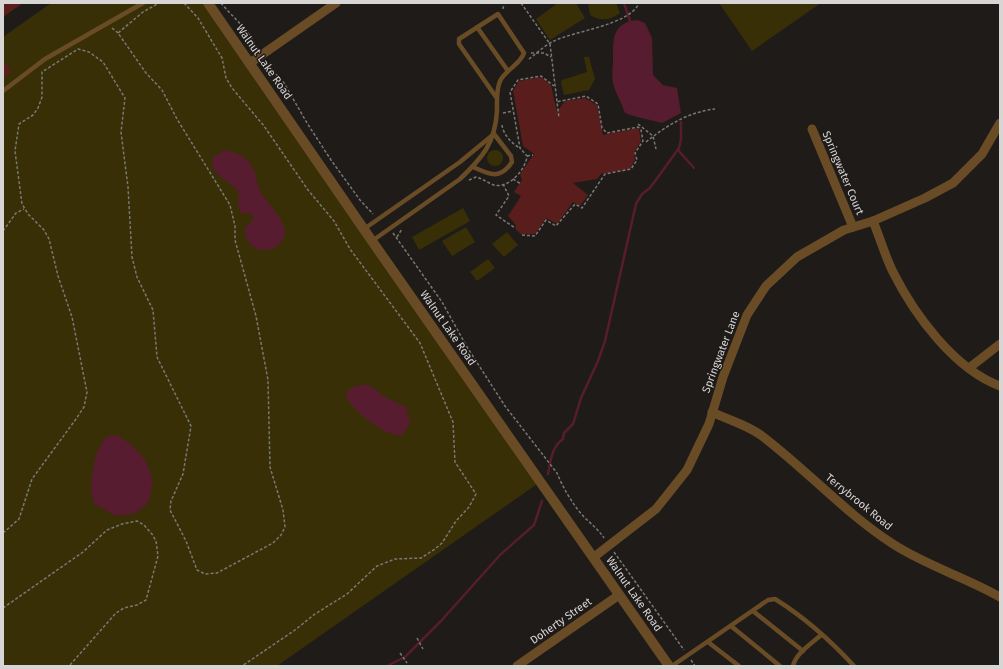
<svg xmlns="http://www.w3.org/2000/svg" width="1003" height="669" viewBox="0 0 1003 669" font-family="'Fira Sans',sans-serif">
  <style>
    .green { fill: #382f06 }
    .water { fill: #571c30 }
    .lines { fill: none; stroke-linecap: round; stroke-linejoin: round }
    .stream { stroke: #571c30; stroke-width: 2.5 }
    .building { fill: #591d1b }
    .path { stroke: #7a7876; stroke-width: 1.5; stroke-dasharray: 3 2; stroke-linecap: butt }
    .service { stroke: #694c25; stroke-width: 4.5 }
    .minor { stroke: #694c25; stroke-width: 9 }
    .tertiary { stroke: #694c25; stroke-width: 10 }
    .labels { text-anchor: middle; dominant-baseline: central; stroke-width: 3; stroke-linejoin: round; paint-order: stroke }
    .street-label { font-size: 11px; fill: #d8d6d5; stroke: #1e1b19 }
  </style>
  <rect width="100%" height="100%" fill="#1e1b19"/>
  <g class="green">
    <polygon points="51,3 206,3 540,482 277,666 3,666 3,37"/>
    <polygon points="558,3 576,3 585,18 550,40 536,19"/>
    <path d="M 588,3 L 616,3 L 620,13 C 610,20 601,22 590,15 Z"/>
    <polygon points="719,3 821,3 752,51"/>
    <polygon points="584,57 589,57 595,79 589,90 564,95 561,82 562,80 587,72"/>
    <circle cx="495" cy="158" r="8"/>
    <polygon points="463,208 470,221 419,250 412,237"/>
    <polygon points="466,227 475,242 452,256 442,241"/>
    <polygon points="507,232 518,245 504,257 492,244"/>
    <polygon points="488,259 495,268 477,281 470,272"/>
  </g>
  <g class="water">
    <path d="M 637,20 L 645,23 L 652,38 L 653,75 L 663,85 L 677,88 L 681,113 L 662,123 C 649,119 637,118 625,113 C 622,104 617,96 614,87 C 611,78 613,68 613,59 C 613,39 612,23 637,20 Z"/>
    <path d="M 226,150 C 235,153 244,156 250,163 C 257,172 256,185 262,194 C 269,205 289,224 284,237 C 278,255 244,256 245,228 L 253,220 L 253,216 L 251,214 L 241,213 L 238,204 L 239,192 C 231,181 203,172 215,155 Z"/>
    <path d="M 366,385 L 374,388 L 383,396 L 406,407 L 410,423 L 403,434 C 390,441 350,409 346,396 C 348,387 357,385 366,385 Z"/>
    <path d="M 117,435 C 143,450 163,477 145,507 L 132,514 L 115,516 L 95,504 C 86,491 95,444 108,436 Z"/>
  </g>
  <g class="lines">
    <g class="stream">
      <polyline points="624,3 631,24"/>
      <polyline points="678,150 694,168"/>
      <path d="M 548,474 C 551,460 551,448 563,439 L 564,433 L 573,424 L 581,398 L 598,361 L 605,341 L 636,204 L 642,194 L 650,188 L 679,148 L 681,139 L 681,122"/>
      <polyline points="387,666 405,657 441,621 500,555 534,525 542,501"/>
    </g>
  </g>
  <g class="building">
    <polygon points="3,3 23,3 3,17"/>
    <polygon points="3,60 12,72 3,78"/>
    <polygon points="541,77 551,85 557,112 565,101 585,98 597,105 603,135 637,128 639,130 641,141 634,153 635,160 630,169 601,174 597,179 573,183 588,195 580,206 573,202 557,224 546,218 535,234 521,234 516,230 515,224 508,216 521,196 514,192 522,180 520,174 534,154 523,146 513,91 519,81"/>
  </g>
  <g class="lines">
    <g class="path">
      <polyline points="184,3 198,18 222,58 226,78 232,88 264,126 308,190 334,221 350,249 420,343 453,422 455,462 476,494 469,507 456,521 442,543 435,549 421,558 395,559 377,566 347,594 315,614 295,630 242,666"/>
      <path d="M 221,3 C 233,18 250,30 256,48"/>
      <polyline points="521,3 550,44 559,118"/>
      <polyline points="503,9 504,3"/>
      <polyline points="112,28 118,33"/>
      <polyline points="531,53 544,53 551,57"/>
      <path d="M 529,59 C 537,53 545,45 554,41 C 574,31 630,25 639,3"/>
      <polyline points="266,63 284,83 307,123 331,160 360,200 373,214"/>
      <polyline points="503,113 513,111"/>
      <polyline points="638,124 653,136 656,149"/>
      <path d="M 502,125 C 503,134 512,144 520,148"/>
      <path d="M 646,142 C 666,126 688,112 715,109"/>
      <polyline points="527,156 533,155"/>
      <polyline points="513,179 521,184"/>
      <path d="M 469,180 L 476,177 C 483,179 488,183 494,185 C 509,189 526,169 527,156 L 520,148 L 510,92 L 518,80 L 541,76 L 554,86"/>
      <polyline points="503,184 509,196 496,215 515,228"/>
      <polyline points="3,231 16,213 24,209"/>
      <path d="M 393,233 L 442,302 L 467,347 L 505,406 L 557,473 C 563,488 573,505 584,517 C 591,524 598,529 604,538"/>
      <polyline points="522,235 535,236 546,220 556,226 575,204 582,208 605,174 631,169 637,160 635,153 643,141 641,130 638,127 607,133 602,128 598,104 586,96 556,102"/>
      <polyline points="397,237 402,229"/>
      <polyline points="3,533 19,519 32,479 76,419 84,407 87,392 72,317 58,276 49,239 44,230 28,214 22,204 15,151 19,124 33,115 38,108 42,97 42,72 78,49 89,52 103,62 125,98 121,132 128,187 132,257 137,277 153,310 157,357 191,426 183,474 171,501 170,510 186,541 197,570 205,574 217,573 273,543 281,535 285,527 283,510 270,467 268,380 256,316 235,240 235,226 230,205 177,119 162,90 146,73 118,33 143,12 159,3"/>
      <polyline points="614,552 684,650"/>
      <polyline points="3,608 83,552 107,530 122,524 137,521 144,525 152,534 156,541 158,556 146,600 137,605 124,608 116,613 69,666"/>
      <polyline points="417,638 423,649"/>
      <polyline points="400,653 407,663"/>
      <polyline points="691,660 695,666"/>
    </g>
    <g class="service">
      <polyline points="477,27 508,71"/>
      <polyline points="3,91 45,59 143,3"/>
      <path d="M 473,167 C 490,175 500,180 512,162 L 511,156 L 494,134"/>
      <polyline points="364,229 460,162 494,134"/>
      <path d="M 372,241 L 460,179 C 483,157 495,143 497,111 C 497,100 496,91 500,81 C 505,70 520,65 524,53 L 498,14 L 459,39 L 459,44 L 496,97"/>
      <polyline points="753,611 803,651"/>
      <polyline points="731,626 780,666"/>
      <polyline points="708,642 739,666"/>
      <path d="M 672,666 L 768,600 L 775,599 C 804,617 831,641 854,666"/>
      <path d="M 793,666 C 796,653 811,644 821,635"/>
    </g>
    <g class="minor">
      <polyline points="250,63 336,3"/>
      <polyline points="812,129 853,227"/>
      <path d="M 873,221 C 880,238 885,256 893,272 C 914,314 954,369 1000,386"/>
      <polyline points="969,368 1000,344"/>
      <path d="M 712,412 C 728,420 748,425 762,436 C 807,470 845,513 893,544 C 927,566 965,577 1000,597"/>
      <polyline points="594,557 656,509 687,470 709,424 723,377 747,315 766,286 797,257 844,230 873,221 925,198 953,183 982,154 1000,123"/>
      <polyline points="517,666 619,595"/>
    </g>
    <polyline class="tertiary" points="208,3 372,241 669,666"/>
  </g>
  <g class="labels">
    <g class="street-label">
      <text transform="translate(264 62) rotate(55)">Walnut Lake Road</text>
      <text transform="translate(843 173) rotate(67)">Springwater Court</text>
      <text transform="translate(448 328) rotate(55)">Walnut Lake Road</text>
      <text transform="translate(721 352) rotate(-69)">Springwater Lane</text>
      <text transform="translate(859 502) rotate(39)">Terrybrook Road</text>
      <text transform="translate(634 594) rotate(55)">Walnut Lake Road</text>
      <text transform="translate(561 621) rotate(-35)">Doherty Street</text>
    </g>
  </g>
  <rect width="1003" height="669" fill="none" stroke="#d8d6d5" stroke-width="8"/>
</svg>
